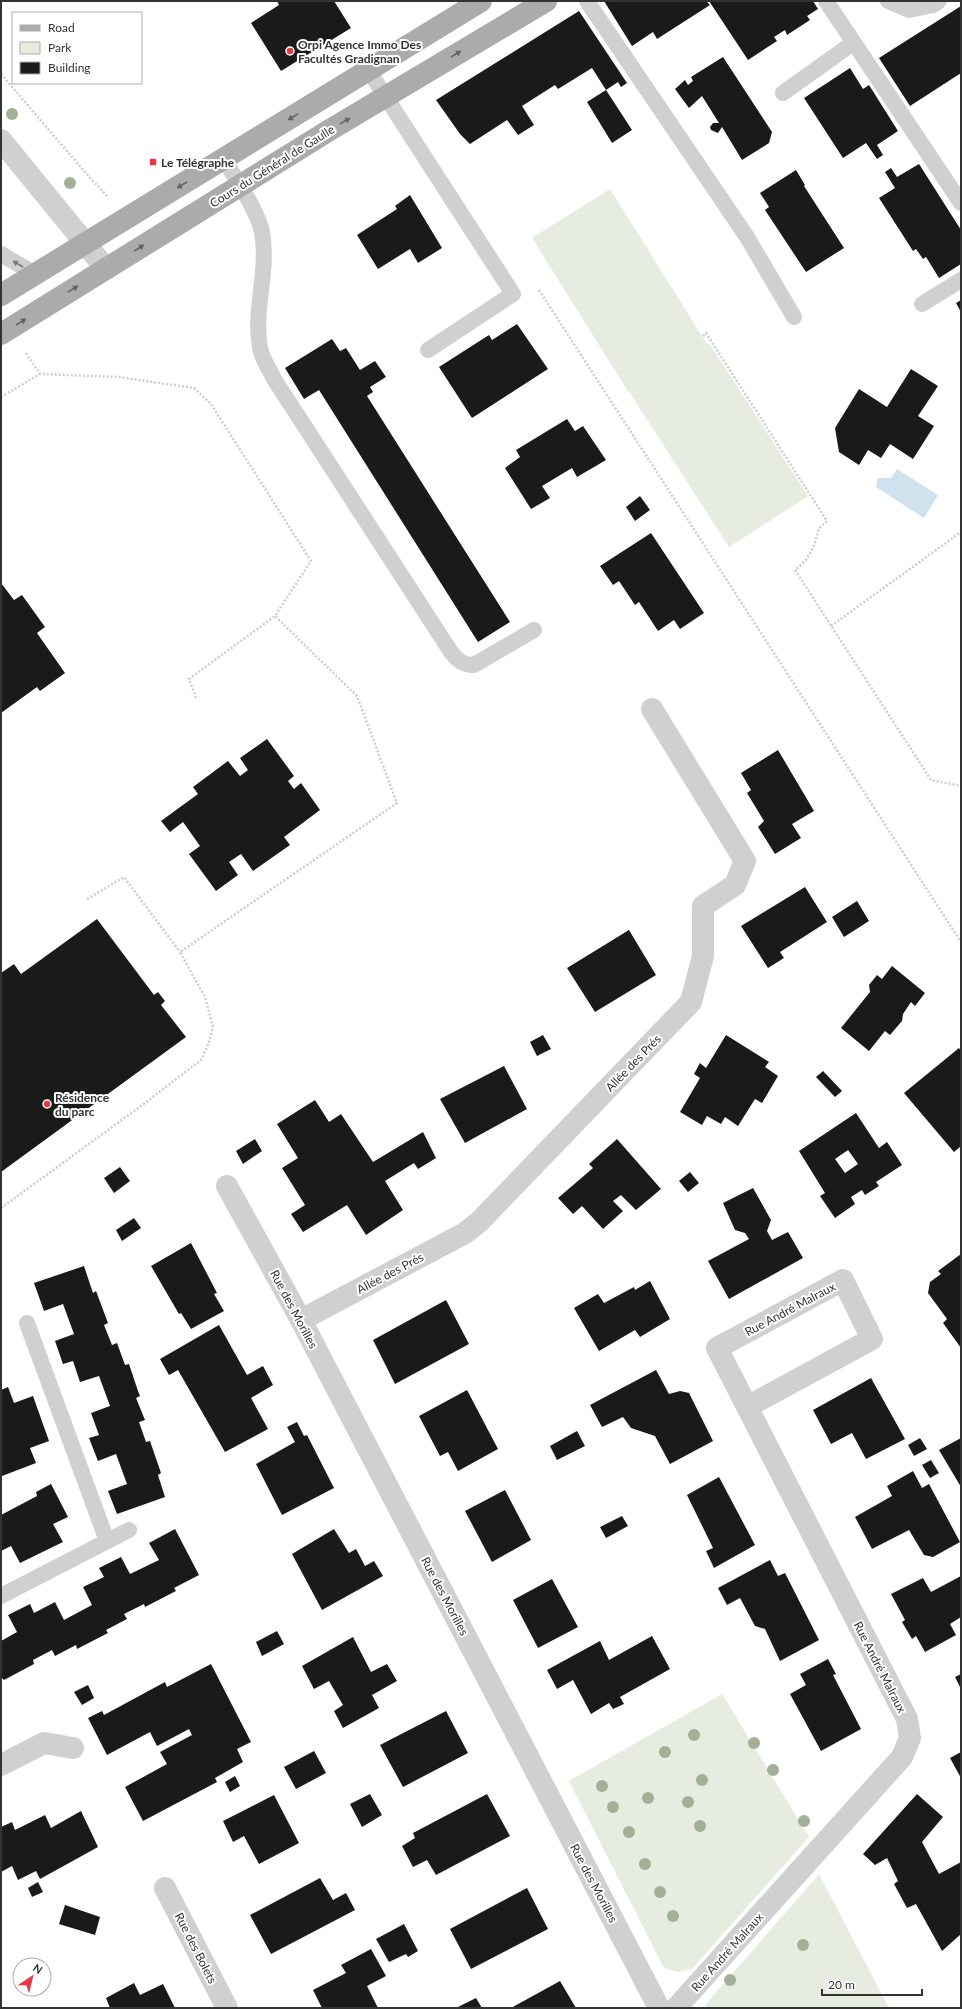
<svg xmlns="http://www.w3.org/2000/svg" width="962" height="2009" viewBox="0 0 962 2009" font-family="Lato,sans-serif">
  <style>
    .green { fill: #e6ecdf }
    .water { fill: #cfe2ee }
    .building { fill: #1a1a1a; fill-rule: evenodd }
    .lines { fill: none; stroke-linecap: round; stroke-linejoin: round }
    .path { stroke: #cdcdcd; stroke-width: 2.5; stroke-dasharray: 2 2; stroke-linecap: butt }
    .service { stroke: #d0d0d0; stroke-width: 16 }
    .minor { stroke: #d0d0d0; stroke-width: 22 }
    .tertiary { stroke: #d0d0d0; stroke-width: 22 }
    .primary { stroke: #ababab; stroke-width: 22 }
    .tree { fill: #a2b095 }
    .oneway { fill: #636363 }
    .oneway2 { fill: #7a7a7a }
    .poi-dot { fill: #e63946; stroke: #fff; stroke-width: 1.5 }
    .labels { text-anchor: middle; dominant-baseline: central; stroke-width: 4; stroke-linejoin: round; paint-order: stroke }
    .poi-label { font-size: 12px; font-weight: bold; fill: #333; stroke: #fff; text-anchor: start }
    .street-label { font-size: 12px; fill: #333; stroke: #fff }
  </style>
  <rect width="100%" height="100%" fill="#fff"/>
  <g class="green">
    <polygon points="610,189 707,344 709,343 808,496 729,547 630,393 646,383 629,393 532,238"/>
    <polygon points="722,1694 809,1837 692,1969 679,1972 664,1968 569,1781"/>
    <polygon points="819,1874 889,2008 706,2008 706,2004"/>
  </g>
  <polygon class="water" points="897,469 938,495 924,518 876,487 878,478 891,478"/>
  <g class="building">
    <polygon points="277,1 334,1 351,28 281,71 251,23 279,5"/>
    <polygon points="604,1 706,1 710,5 657,39 653,32 632,46"/>
    <polygon points="709,1 813,1 818,9 807,16 810,20 787,35 785,30 774,37 777,41 748,60"/>
    <polygon points="961,6 961,73 910,106 879,58"/>
    <polygon points="579,11 627,83 621,87 618,82 606,90 592,68 558,89 555,85 522,106 534,125 518,135 507,120 470,144 460,134 436,100"/>
    <polygon points="723,57 772,132 769,143 742,160 722,127 718,133 711,130 710,127 713,123 719,123 702,96 689,108 675,89 685,80 688,85 693,81 691,77"/>
    <polygon points="850,68 863,89 869,85 898,131 877,145 883,155 877,159 866,143 843,158 804,98"/>
    <polygon points="606,90 632,130 612,143 587,102"/>
    <polygon points="919,164 961,230 961,264 939,278 926,257 923,259 916,249 913,251 879,198 895,188 885,172 891,168 897,177"/>
    <polygon points="796,170 805,185 804,186 844,248 806,272 765,210 769,207 760,193"/>
    <polygon points="410,195 442,248 418,263 410,249 378,269 357,235 397,209 395,206"/>
    <polygon points="961,300 961,312 956,303"/>
    <polygon points="517,324 548,369 472,418 439,367 489,335 492,340"/>
    <polygon points="332,339 340,351 346,348 360,370 375,361 386,377 370,387 373,392 367,396 510,622 478,642 319,390 304,399 285,368"/>
    <polygon points="911,369 938,386 918,416 934,426 913,459 890,444 881,458 868,450 859,465 839,452 835,428 859,389 887,407"/>
    <polygon points="567,419 575,431 583,426 606,460 577,477 572,468 542,486 550,498 531,509 505,468 520,457 516,450"/>
    <polygon points="640,496 650,510 635,521 626,507"/>
    <polygon points="651,533 704,613 680,629 674,620 658,631 639,602 635,605 619,581 613,585 600,566"/>
    <polygon points="1,583 14,600 22,595 45,627 37,633 65,673 40,691 37,687 1,713"/>
    <polygon points="267,739 294,776 288,781 294,789 301,783 320,810 284,837 290,845 253,871 241,854 229,862 238,875 216,891 189,854 200,846 183,822 170,832 161,821 198,794 193,787 228,761 240,776 248,770 240,758"/>
    <polygon points="778,750 814,811 792,824 801,838 775,854 758,827 764,821 747,793 751,790 741,773"/>
    <polygon points="805,887 827,922 780,952 784,958 768,968 741,926"/>
    <polygon points="857,901 869,921 844,937 832,917"/>
    <polygon points="97,919 154,995 158,992 165,1001 161,1005 186,1037 1,1172 1,973 14,964 21,974"/>
    <polygon points="629,930 656,975 595,1012 567,968"/>
    <polygon points="892,966 925,993 915,1006 911,1002 903,1014 902,1021 890,1035 885,1031 869,1051 841,1028 870,992 869,985 877,975 882,979"/>
    <polygon points="543,1035 551,1049 537,1056 530,1042"/>
    <polygon points="726,1035 769,1062 765,1067 778,1076 762,1103 755,1099 738,1126 725,1117 721,1124 707,1116 702,1125 680,1112 700,1078 694,1074 700,1063 706,1068"/>
    <polygon points="959,1048 961,1051 961,1146 954,1152 904,1093"/>
    <polygon points="504,1066 527,1109 465,1143 440,1099"/>
    <polygon points="823,1071 842,1091 835,1097 816,1077"/>
    <polygon points="315,1100 329,1122 341,1114 373,1162 423,1132 436,1158 418,1169 414,1163 385,1181 403,1210 366,1235 347,1205 303,1232 291,1214 305,1205 282,1168 298,1158 277,1124"/>
    <path d="M 856,1113 L 879,1148 L 887,1142 L 902,1165 L 876,1182 L 879,1186 L 865,1195 L 862,1190 L 851,1197 L 855,1204 L 835,1218 L 820,1196 L 825,1193 L 799,1151 ZM 848,1150 L 858,1164 L 845,1173 L 835,1159 Z"/>
    <polygon points="255,1139 262,1151 243,1164 236,1151"/>
    <polygon points="617,1139 661,1189 636,1210 621,1195 613,1201 623,1211 603,1229 582,1206 573,1214 558,1198 593,1168 589,1164"/>
    <polygon points="120,1167 130,1181 114,1193 104,1178"/>
    <polygon points="690,1172 699,1183 688,1192 679,1181"/>
    <polygon points="753,1188 771,1220 767,1231 772,1240 788,1232 803,1258 729,1299 708,1261 749,1239 745,1233 735,1230 723,1203"/>
    <polygon points="134,1218 141,1228 122,1241 116,1230"/>
    <polygon points="191,1243 217,1293 214,1294 224,1311 191,1329 181,1313 179,1314 151,1266"/>
    <polygon points="961,1254 961,1348 943,1323 947,1319 928,1293 930,1282 941,1274 938,1271"/>
    <polygon points="84,1266 93,1293 96,1291 108,1323 104,1325 112,1345 117,1343 125,1365 129,1364 138,1391 140,1396 136,1398 145,1420 139,1422 146,1442 150,1441 161,1473 158,1475 165,1497 117,1514 108,1491 127,1484 116,1454 98,1461 89,1438 99,1435 91,1413 110,1406 99,1376 80,1382 73,1361 63,1364 55,1341 74,1334 63,1304 44,1311 34,1283"/>
    <polygon points="650,1281 670,1319 640,1337 635,1330 599,1351 574,1308 598,1294 604,1303 634,1287 635,1290"/>
    <polygon points="446,1300 469,1344 395,1384 373,1340"/>
    <polygon points="219,1325 247,1375 263,1366 273,1385 251,1398 268,1429 225,1452 178,1370 169,1375 160,1359"/>
    <polygon points="656,1370 669,1394 680,1391 689,1393 713,1441 670,1464 655,1436 631,1428 623,1417 602,1427 590,1405"/>
    <polygon points="871,1378 905,1439 866,1459 852,1433 831,1444 813,1410"/>
    <polygon points="8,1387 14,1403 33,1396 49,1441 30,1448 36,1463 2,1476 1,1390"/>
    <polygon points="467,1390 498,1449 458,1471 448,1452 440,1456 419,1416"/>
    <polygon points="297,1422 304,1436 307,1435 334,1488 282,1515 256,1464 295,1442 287,1427"/>
    <polygon points="577,1431 585,1446 557,1460 550,1446"/>
    <polygon points="920,1438 927,1449 914,1456 908,1445"/>
    <polygon points="961,1438 961,1487 939,1450"/>
    <polygon points="931,1460 939,1473 930,1478 922,1465"/>
    <polygon points="913,1471 922,1488 929,1484 960,1542 933,1557 924,1555 909,1530 872,1549 855,1517 892,1496 887,1486"/>
    <polygon points="719,1477 755,1545 714,1568 706,1551 713,1548 687,1495"/>
    <polygon points="51,1484 68,1517 53,1524 63,1542 20,1563 11,1546 1,1551 1,1515 37,1496 36,1492"/>
    <polygon points="505,1490 531,1540 492,1562 465,1511"/>
    <polygon points="622,1516 628,1526 606,1538 600,1527"/>
    <polygon points="175,1529 199,1575 174,1588 176,1591 145,1607 144,1604 124,1614 127,1619 106,1630 108,1633 77,1649 76,1645 55,1656 52,1650 33,1660 34,1664 4,1680 1,1677 1,1641 17,1632 8,1615 30,1604 34,1613 55,1602 64,1620 92,1605 83,1587 104,1577 99,1568 121,1557 130,1574 159,1560 149,1543"/>
    <polygon points="334,1529 349,1553 356,1549 365,1566 374,1561 383,1576 322,1610 292,1554"/>
    <polygon points="770,1560 778,1576 785,1573 819,1640 780,1661 765,1629 755,1626 740,1598 727,1605 718,1588"/>
    <polygon points="961,1576 961,1617 950,1624 956,1635 925,1652 916,1636 912,1639 902,1622 905,1620 891,1594 923,1578 931,1592"/>
    <polygon points="552,1579 578,1627 538,1648 513,1600"/>
    <polygon points="277,1631 284,1644 262,1656 256,1642"/>
    <polygon points="652,1636 670,1669 620,1697 624,1704 613,1709 609,1703 591,1714 573,1680 557,1689 547,1670 600,1641 609,1660"/>
    <polygon points="353,1637 371,1672 387,1664 397,1681 372,1695 379,1708 343,1728 334,1711 343,1705 329,1681 314,1689 302,1666"/>
    <polygon points="828,1659 836,1674 833,1675 861,1729 821,1751 790,1694 806,1685 800,1674"/>
    <polygon points="211,1664 251,1742 237,1749 243,1762 215,1778 217,1782 143,1821 125,1787 167,1764 160,1752 192,1735 189,1729 157,1746 150,1732 107,1755 88,1718 102,1711 104,1715 165,1682 167,1687"/>
    <polygon points="961,1674 961,1689 955,1677"/>
    <polygon points="88,1685 94,1698 82,1705 74,1692"/>
    <polygon points="446,1711 468,1753 403,1787 380,1745"/>
    <polygon points="314,1751 326,1773 296,1789 284,1767"/>
    <polygon points="961,1752 961,1778 950,1758"/>
    <polygon points="235,1776 240,1786 230,1792 225,1782"/>
    <polygon points="370,1794 382,1815 362,1827 350,1804"/>
    <polygon points="487,1794 510,1836 436,1875 427,1860 413,1867 402,1846 415,1838 413,1833"/>
    <polygon points="917,1794 943,1817 922,1842 939,1874 961,1862 961,1934 942,1951 916,1904 907,1908 894,1884 898,1881 887,1858 875,1865 863,1854"/>
    <polygon points="274,1795 299,1843 259,1864 244,1836 233,1842 223,1821"/>
    <polygon points="81,1811 98,1847 40,1879 36,1871 18,1880 12,1866 1,1872 1,1827 12,1822 15,1830 45,1815 51,1828"/>
    <polygon points="320,1878 333,1900 346,1893 355,1910 271,1954 250,1915"/>
    <polygon points="38,1882 43,1892 32,1897 28,1888"/>
    <polygon points="527,1888 548,1929 471,1969 450,1929"/>
    <polygon points="65,1905 100,1917 95,1935 59,1924"/>
    <polygon points="404,1924 418,1951 408,1957 406,1954 389,1962 376,1939"/>
    <polygon points="371,1949 386,1976 367,1986 378,2008 322,2008 313,1990 346,1973 341,1965"/>
    <polygon points="560,1981 576,2008 511,2008"/>
    <polygon points="134,1983 140,1995 163,1984 175,2008 110,2008 106,1998"/>
    <polygon points="476,1998 482,2008 456,2008"/>
  </g>
  <g class="lines">
    <g class="path">
      <polyline points="1,74 91,179 108,197"/>
      <polyline points="539,290 961,942"/>
      <path d="M 703,336 L 706,333 L 827,521 L 819,528 C 815,545 810,559 795,570 L 931,780 L 961,786"/>
      <polyline points="26,353 40,374"/>
      <polyline points="1,397 40,374 119,377 194,388 211,404 311,561 275,616 357,696 397,803 180,952 205,997 213,1027 208,1045 201,1060 141,1106 1,1208"/>
      <polyline points="831,626 961,532"/>
      <polyline points="196,698 189,679 275,616"/>
      <polyline points="87,899 124,877 180,952"/>
    </g>
    <g class="service">
      <polyline points="587,1 747,237 794,317"/>
      <polyline points="826,1 961,203"/>
      <polyline points="888,1 909,10 933,5 939,1"/>
      <polyline points="369,71 513,294 428,350"/>
      <polyline points="783,93 853,43"/>
      <path d="M 224,159 C 236,180 257,209 262,232 C 269,271 253,310 260,348 C 262,359 270,370 274,379 L 451,652 C 457,660 463,665 474,665 L 534,630"/>
      <polyline points="1,254 35,274"/>
      <polyline points="922,304 961,280"/>
      <polyline points="27,1323 107,1541"/>
      <polyline points="1,1596 129,1530"/>
    </g>
    <g class="minor">
      <polyline points="85,243 106,269"/>
      <polyline points="227,1186 301,1320 659,2008"/>
      <polyline points="301,1320 465,1233 479,1222 691,1002 703,956 703,906 735,885 745,861 652,709"/>
      <polyline points="1,1765 44,1743 73,1748"/>
      <polyline points="165,1888 227,2008"/>
      <polyline points="676,2008 902,1757 910,1738 907,1719 717,1348 843,1280 872,1339 747,1407"/>
    </g>
    <polyline class="tertiary" points="1,140 85,243"/>
    <g class="primary">
      <polyline points="1,295 481,1"/>
      <polyline points="1,334 328,131 546,1"/>
    </g>
  </g>
  <g class="tree">
    <circle cx="12" cy="114" r="6"/>
    <circle cx="70" cy="183" r="6"/>
    <circle cx="694" cy="1735" r="6"/>
    <circle cx="754" cy="1743" r="6"/>
    <circle cx="665" cy="1752" r="6"/>
    <circle cx="773" cy="1770" r="6"/>
    <circle cx="702" cy="1780" r="6"/>
    <circle cx="602" cy="1786" r="6"/>
    <circle cx="648" cy="1798" r="6"/>
    <circle cx="688" cy="1802" r="6"/>
    <circle cx="613" cy="1807" r="6"/>
    <circle cx="804" cy="1821" r="6"/>
    <circle cx="700" cy="1826" r="6"/>
    <circle cx="629" cy="1832" r="6"/>
    <circle cx="645" cy="1864" r="6"/>
    <circle cx="660" cy="1892" r="6"/>
    <circle cx="673" cy="1916" r="6"/>
    <circle cx="803" cy="1945" r="6"/>
    <circle cx="730" cy="1980" r="6"/>
  </g>
  <defs><path id="oneway-solid" d="M-6-.8H1V-3.2L6.5 0L1 3.2V.8H-6Z"/></defs>
  <g class="oneway">
    <use href="#oneway-solid" transform="translate(456 54) rotate(-31)"/>
    <use href="#oneway-solid" transform="translate(293 117) rotate(149)"/>
    <use href="#oneway-solid" transform="translate(345 121) rotate(-31)"/>
    <use href="#oneway-solid" transform="translate(182 185) rotate(148)"/>
    <use href="#oneway-solid" transform="translate(139 248) rotate(-32)"/>
    <use href="#oneway-solid" transform="translate(73 289) rotate(-32)"/>
    <use href="#oneway-solid" transform="translate(21 322) rotate(-32)"/>
  </g>
  <use class="oneway2" href="#oneway-solid" transform="translate(18 264) rotate(-150)"/>
  <g class="poi-dot">
    <circle cx="290" cy="51" r="4"/>
    <rect x="149" y="158" width="8" height="8" rx="2"/>
    <circle cx="47" cy="1104" r="4"/>
  </g>
  <g class="labels">
    <g class="poi-label">
      <text x="298" y="44">Orpi Agence Immo Des<tspan x="298" dy="14">Facultés Gradignan</tspan></text>
      <text x="161" y="162">Le Télégraphe</text>
      <text x="55" y="1097">Résidence<tspan x="55" dy="14">du parc</tspan></text>
    </g>
    <g class="street-label">
      <text transform="translate(272 166) rotate(-32)">Cours du Général de Gaulle</text>
      <text transform="translate(633 1063) rotate(-46)">Allée des Prés</text>
      <text transform="translate(390 1273) rotate(-28)">Allée des Prés</text>
      <text transform="translate(294 1309) rotate(62)">Rue des Morilles</text>
      <text transform="translate(790 1309) rotate(-28)">Rue André Malraux</text>
      <text transform="translate(445 1596) rotate(62)">Rue des Morilles</text>
      <text transform="translate(880 1667) rotate(63)">Rue André Malraux</text>
      <text transform="translate(594 1883) rotate(62)">Rue des Morilles</text>
      <text transform="translate(196 1948) rotate(63)">Rue des Bolets</text>
      <text transform="translate(727 1952) rotate(-48)">Rue André Malraux</text>
    </g>
  </g>
  <rect width="962" height="2009" fill="none" stroke="#333333" stroke-width="4"/>
  <rect x="12" y="12" width="130" height="72" fill="#ffffff" stroke="#adadad"/>
  <rect x="20" y="25" width="20" height="6" fill="#ababab" stroke="#adadad"/>
  <text x="48" y="32" font-size="12" fill="#333333">Road</text>
  <rect x="20" y="42" width="20" height="12" fill="#e6ecdf" stroke="#adadad"/>
  <text x="48" y="52" font-size="12" fill="#333333">Park</text>
  <rect x="20" y="62" width="20" height="12" fill="#1a1a1a" stroke="#adadad"/>
  <text x="48" y="72" font-size="12" fill="#333333">Building</text>
  <g transform="translate(32 1977) rotate(35)"><circle r="19" fill="#ffffff" stroke="#adadad"/>
  <path d="M0-3L7 15L0 10L-7 15Z" fill="#e63946"/>
  <text y="-6" font-size="11" font-weight="bold" text-anchor="middle" fill="#333333">N</text>
  </g>
  <path d="M822 1989v6h100v-6" fill="none" stroke="#333333" stroke-width="2"/>
  <text x="828" y="1989" font-size="12" fill="#333333" stroke="#ffffff" stroke-width="3" paint-order="stroke">20 m</text>
</svg>
